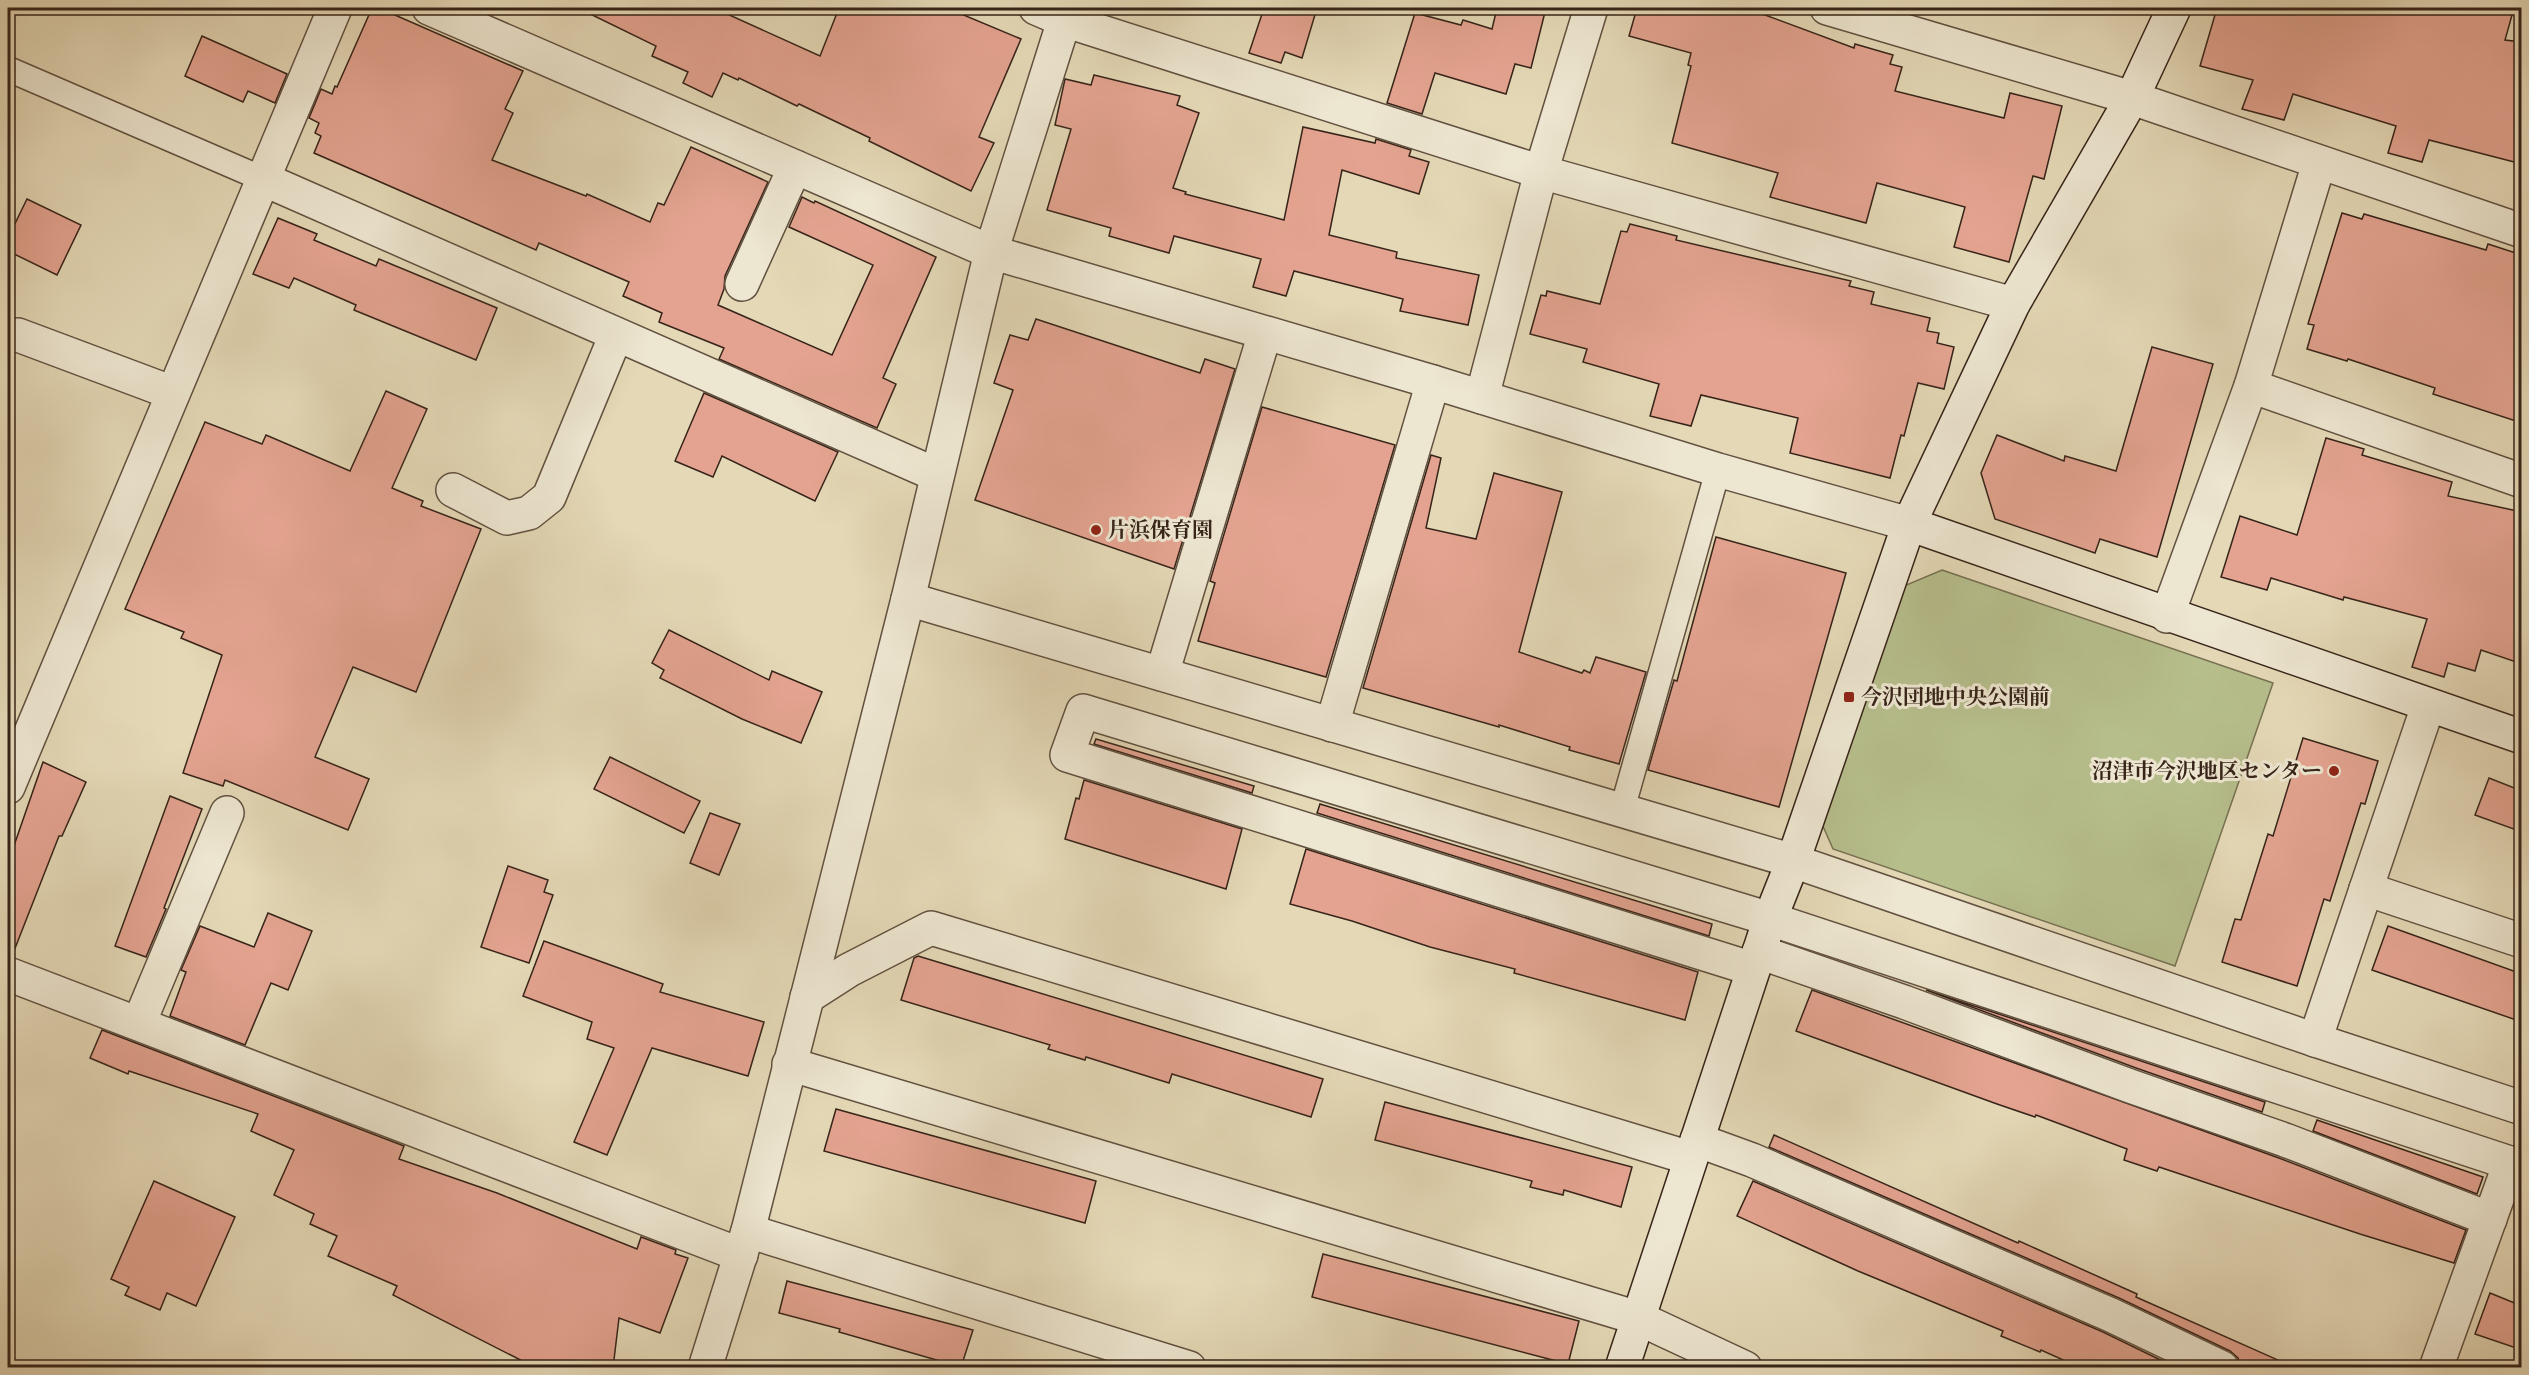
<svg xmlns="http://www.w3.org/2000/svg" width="2529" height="1375" viewBox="0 0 2529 1375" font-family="'IM FELL Great Primer','Noto Serif JP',serif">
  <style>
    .green { fill: #b6be8c; stroke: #767152; stroke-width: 1.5 }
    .building { fill: #e3a390; stroke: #372419; stroke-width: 1.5 }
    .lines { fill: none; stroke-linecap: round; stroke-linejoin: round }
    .lane-casing { stroke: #625140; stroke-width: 27 }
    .street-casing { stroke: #625140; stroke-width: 36 }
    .secondary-casing { stroke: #372419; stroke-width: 36 }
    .lane { stroke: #ede6d0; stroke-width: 24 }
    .street { stroke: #ede6d0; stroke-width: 33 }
    .secondary { stroke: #ede6d0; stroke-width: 33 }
    .poi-dot { fill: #8f2418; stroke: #ede6d0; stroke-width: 2 }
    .labels { text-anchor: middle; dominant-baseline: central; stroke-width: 6; stroke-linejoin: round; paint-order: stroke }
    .poi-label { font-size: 21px; font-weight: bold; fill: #372419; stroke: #ede6d0; text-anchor: start }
  </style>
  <rect width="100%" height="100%" fill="#e4d8b6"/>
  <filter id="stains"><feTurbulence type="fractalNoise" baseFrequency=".00333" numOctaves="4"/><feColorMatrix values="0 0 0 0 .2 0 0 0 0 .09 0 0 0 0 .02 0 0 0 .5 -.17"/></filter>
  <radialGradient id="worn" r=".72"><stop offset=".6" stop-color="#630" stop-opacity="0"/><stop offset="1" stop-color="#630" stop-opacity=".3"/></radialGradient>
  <polygon class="green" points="1942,570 2273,683 2175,966 1833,849 1822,824 1904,586"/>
  <g class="building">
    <polygon points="372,8 379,8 523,71 505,109 513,113 492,160 586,196 587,194 650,222 658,203 664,205 691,147 768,182 725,276 724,289 718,305 832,355 873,265 789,227 802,197 814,203 815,201 936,257 883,378 896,384 877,428 719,359 724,348 659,322 662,313 623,296 629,282 539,243 536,250 314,153 321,136 315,133 319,123 309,118 321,89 332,94 335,86 337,87"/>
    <polygon points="578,8 714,8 820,56 839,8 947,8 1021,39 979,137 994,143 971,191 869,141 870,138 799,104 797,106 739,78 738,80 723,73 712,97 683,83 688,72 652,56 656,46"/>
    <polygon points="1264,8 1317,8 1302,58 1285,52 1281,63 1249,53"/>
    <polygon points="1497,8 1546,8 1531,68 1515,64 1506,94 1435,73 1422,114 1387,103 1415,13 1461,25 1463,20 1492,29"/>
    <polygon points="1637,8 1741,8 1757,12 1854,48 1855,44 1893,55 1890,64 1902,67 1895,91 2004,118 2010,93 2062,106 2044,179 2033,176 2009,262 1954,247 1965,207 1877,183 1866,223 1770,197 1778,173 1672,143 1691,66 1688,65 1691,53 1629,36"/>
    <polygon points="2217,8 2514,8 2505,40 2522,42 2522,164 2429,140 2422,162 2388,153 2396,126 2293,94 2284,120 2242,109 2253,80 2200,66"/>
    <polygon points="202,36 287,74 275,103 248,91 243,102 185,76"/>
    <polygon points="1094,75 1180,96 1177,105 1199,113 1173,188 1186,192 1185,194 1284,220 1303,127 1375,143 1376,139 1411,150 1409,156 1429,162 1419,194 1342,170 1329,235 1397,252 1396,258 1479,275 1468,325 1400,311 1403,299 1294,271 1286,296 1253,287 1261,259 1174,236 1169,253 1109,236 1111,228 1047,210 1071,129 1055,125 1065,79 1091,85"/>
    <polygon points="27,199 81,225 57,275 8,251 8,238"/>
    <polygon points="2342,213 2362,219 2364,214 2486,250 2488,244 2522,255 2522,423 2433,394 2435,388 2348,359 2347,361 2307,349 2314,325 2308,324"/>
    <polygon points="278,218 317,234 314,240 376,266 379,259 497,308 476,360 354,310 356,305 294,278 289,288 253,274"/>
    <polygon points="1630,224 1677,236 1676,240 1851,281 1849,286 1874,292 1871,304 1930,318 1927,331 1939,333 1937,343 1954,347 1944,389 1918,383 1904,436 1901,435 1890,478 1790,453 1798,418 1701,395 1691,426 1650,416 1659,384 1583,362 1587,349 1530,334 1541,295 1546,296 1547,291 1600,304 1621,231 1627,232"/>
    <polygon points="1036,319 1200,373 1205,359 1235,369 1174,569 975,500 1013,390 994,383 1010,335 1028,340"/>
    <polygon points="2152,347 2213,364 2157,557 2100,539 2095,553 1995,519 1981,473 1997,435 2064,461 2065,456 2116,471"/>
    <polygon points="386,391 427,409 392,488 423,501 421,506 481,529 416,692 353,667 315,757 369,779 348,830 225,780 223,786 183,773 222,655 181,638 184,632 125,609 205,422 262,444 266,435 350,471"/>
    <polygon points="704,393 838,452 815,501 722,456 713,477 675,461"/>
    <polygon points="1262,407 1395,445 1326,677 1198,641 1215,583 1210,581"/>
    <polygon points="2326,438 2364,449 2362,455 2452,482 2448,496 2522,512 2522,664 2481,650 2475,671 2448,663 2444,677 2412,667 2427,619 2344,597 2343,600 2271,578 2267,590 2221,577 2240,516 2297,535"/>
    <polygon points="1431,455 1441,458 1426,528 1476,539 1494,473 1562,492 1519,652 1582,673 1584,670 1590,673 1596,657 1646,672 1619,764 1569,750 1570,747 1499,725 1499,727 1363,688"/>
    <polygon points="1716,537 1846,573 1779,807 1648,770 1674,680 1677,681"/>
    <polygon points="669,630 769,680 772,671 822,692 801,743 742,719 660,678 664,670 652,663"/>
    <polygon points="2303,738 2378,761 2365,804 2361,803 2330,901 2324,899 2297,986 2222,962 2235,919 2241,920 2268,834 2273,836"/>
    <polygon points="1096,739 1254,786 1252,793 1094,744"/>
    <polygon points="610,757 700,801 684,833 594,789"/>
    <polygon points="43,762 86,782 62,836 59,836 12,956 8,956 8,863"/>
    <polygon points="2489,778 2522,791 2522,832 2475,815"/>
    <polygon points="1084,780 1242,829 1226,889 1065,839 1076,798 1079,799"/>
    <polygon points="170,796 202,809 164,908 166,909 146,957 115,946"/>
    <polygon points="1320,804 1712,924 1709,936 1317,813"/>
    <polygon points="710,813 740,824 719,875 690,863"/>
    <polygon points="1306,849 1698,972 1685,1020 1514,973 1515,969 1430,947 1352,921 1290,904"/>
    <polygon points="508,866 548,880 544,892 553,895 529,963 481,947"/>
    <polygon points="268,913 312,931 288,990 271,983 245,1045 170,1016 186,972 181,970 200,926 254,947"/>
    <polygon points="2388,926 2522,974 2522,1022 2372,970"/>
    <polygon points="544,941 663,984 660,992 764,1022 748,1076 652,1048 607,1155 574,1142 614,1048 587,1039 592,1022 523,996"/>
    <polygon points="918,956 1323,1079 1311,1117 1172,1074 1169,1083 1086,1057 1085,1060 1048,1049 1050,1045 901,1000 914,958"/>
    <polygon points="1812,990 2279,1158 2466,1230 2454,1263 2360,1234 2159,1167 2157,1171 2124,1160 2127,1149 2036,1115 2035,1117 1997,1104 1796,1031"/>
    <polygon points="1926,990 2265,1102 2262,1112 2136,1068"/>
    <polygon points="102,1030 404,1146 399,1159 497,1193 637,1249 641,1237 676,1250 675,1254 688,1258 660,1333 619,1318 613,1368 536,1368 393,1295 397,1286 328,1256 337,1236 310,1224 314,1214 274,1195 294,1150 251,1131 258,1114 129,1071 128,1074 90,1058"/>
    <polygon points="1385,1102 1632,1167 1621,1207 1564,1190 1563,1195 1530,1187 1532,1181 1375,1140"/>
    <polygon points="836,1109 1096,1181 1085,1223 824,1151"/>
    <polygon points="2317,1120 2483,1177 2477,1194 2313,1131"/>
    <polygon points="1774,1135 2018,1243 2019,1241 2137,1294 2136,1297 2296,1368 2241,1368 2238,1358 2230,1351 2119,1298 1769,1147"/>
    <polygon points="154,1181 235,1217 196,1306 167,1293 160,1310 125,1295 129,1287 111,1279"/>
    <polygon points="1753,1181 2103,1332 2177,1368 2081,1368 2041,1350 2040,1352 2001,1336 2003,1331 1858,1271 1737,1216"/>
    <polygon points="1323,1254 1579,1321 1568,1364 1312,1297"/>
    <polygon points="787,1281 973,1330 961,1367 839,1332 840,1329 779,1313"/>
    <polygon points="2490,1293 2522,1306 2522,1350 2475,1334"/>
  </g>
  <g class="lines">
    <g class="lane-casing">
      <g id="lane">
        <polyline points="8,69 263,179"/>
        <polyline points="1622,810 1718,470"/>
      </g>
    </g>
    <g class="street-casing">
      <g id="street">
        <polyline points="429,8 991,252 1433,382 1718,470 1909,524"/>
        <polyline points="1036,8 1064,20 1541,172 2013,304"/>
        <polyline points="1827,8 2132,98 2522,231"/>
        <polyline points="263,179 937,475"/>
        <polyline points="742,284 795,167"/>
        <polyline points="18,335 173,393"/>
        <polyline points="2251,386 2522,481"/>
        <polyline points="1482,397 1541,172 1591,8"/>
        <polyline points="453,490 507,518 529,513 549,497 616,335"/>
        <polyline points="908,599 1793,861 2315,1040 2522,1108"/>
        <polyline points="2167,616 2251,386 2319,163"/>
        <polyline points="1162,674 1265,333"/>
        <polyline points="1332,725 1433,382"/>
        <polyline points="8,787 335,8"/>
        <polyline points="2366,889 2522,941"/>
        <polyline points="1759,952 1904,1002 2130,1086 2285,1140 2490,1219"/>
        <polyline points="1753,969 1067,755 1083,711 1770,919 2522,1167"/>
        <polyline points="8,974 741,1255"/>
        <polyline points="807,997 849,970 931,928 1690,1158"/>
        <polyline points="139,1023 227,813"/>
        <polyline points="2315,1040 2428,706"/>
        <polyline points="789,1064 1638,1318 1745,1368"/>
        <polyline points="1697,1140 1752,1160 2111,1315 2222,1368"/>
        <polyline points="748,1231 1189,1368"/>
        <polyline points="705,1368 748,1231 908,599 991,252 1068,8"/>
        <polyline points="2436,1368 2510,1163"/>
      </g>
    </g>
    <g class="secondary-casing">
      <g id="secondary">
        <polyline points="1909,524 2522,737"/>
        <polyline points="1622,1368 1770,919 1793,861 1909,524 2013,304 2132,98 2174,8"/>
      </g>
    </g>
    <use href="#lane" class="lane"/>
    <use href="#street" class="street"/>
    <use href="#secondary" class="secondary"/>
  </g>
  <g class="poi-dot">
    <circle cx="1096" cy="530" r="6"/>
    <rect x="1843" y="691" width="12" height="12" rx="3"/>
    <circle cx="2334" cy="771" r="6"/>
  </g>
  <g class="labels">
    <g class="poi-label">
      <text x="1108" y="530">片浜保育園</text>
      <text x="1861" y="697">今沢団地中央公園前</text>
      <text x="2322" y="771" text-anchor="end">沼津市今沢地区センター</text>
    </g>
  </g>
  <rect width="2529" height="1375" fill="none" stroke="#e4d8b6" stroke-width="30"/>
  <rect x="9" y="9" width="2511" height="1357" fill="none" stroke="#372419" stroke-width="3"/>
  <rect x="15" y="15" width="2499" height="1345" fill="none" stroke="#372419" stroke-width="1.5"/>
  <rect width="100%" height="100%" filter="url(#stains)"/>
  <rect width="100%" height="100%" fill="url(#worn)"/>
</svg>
